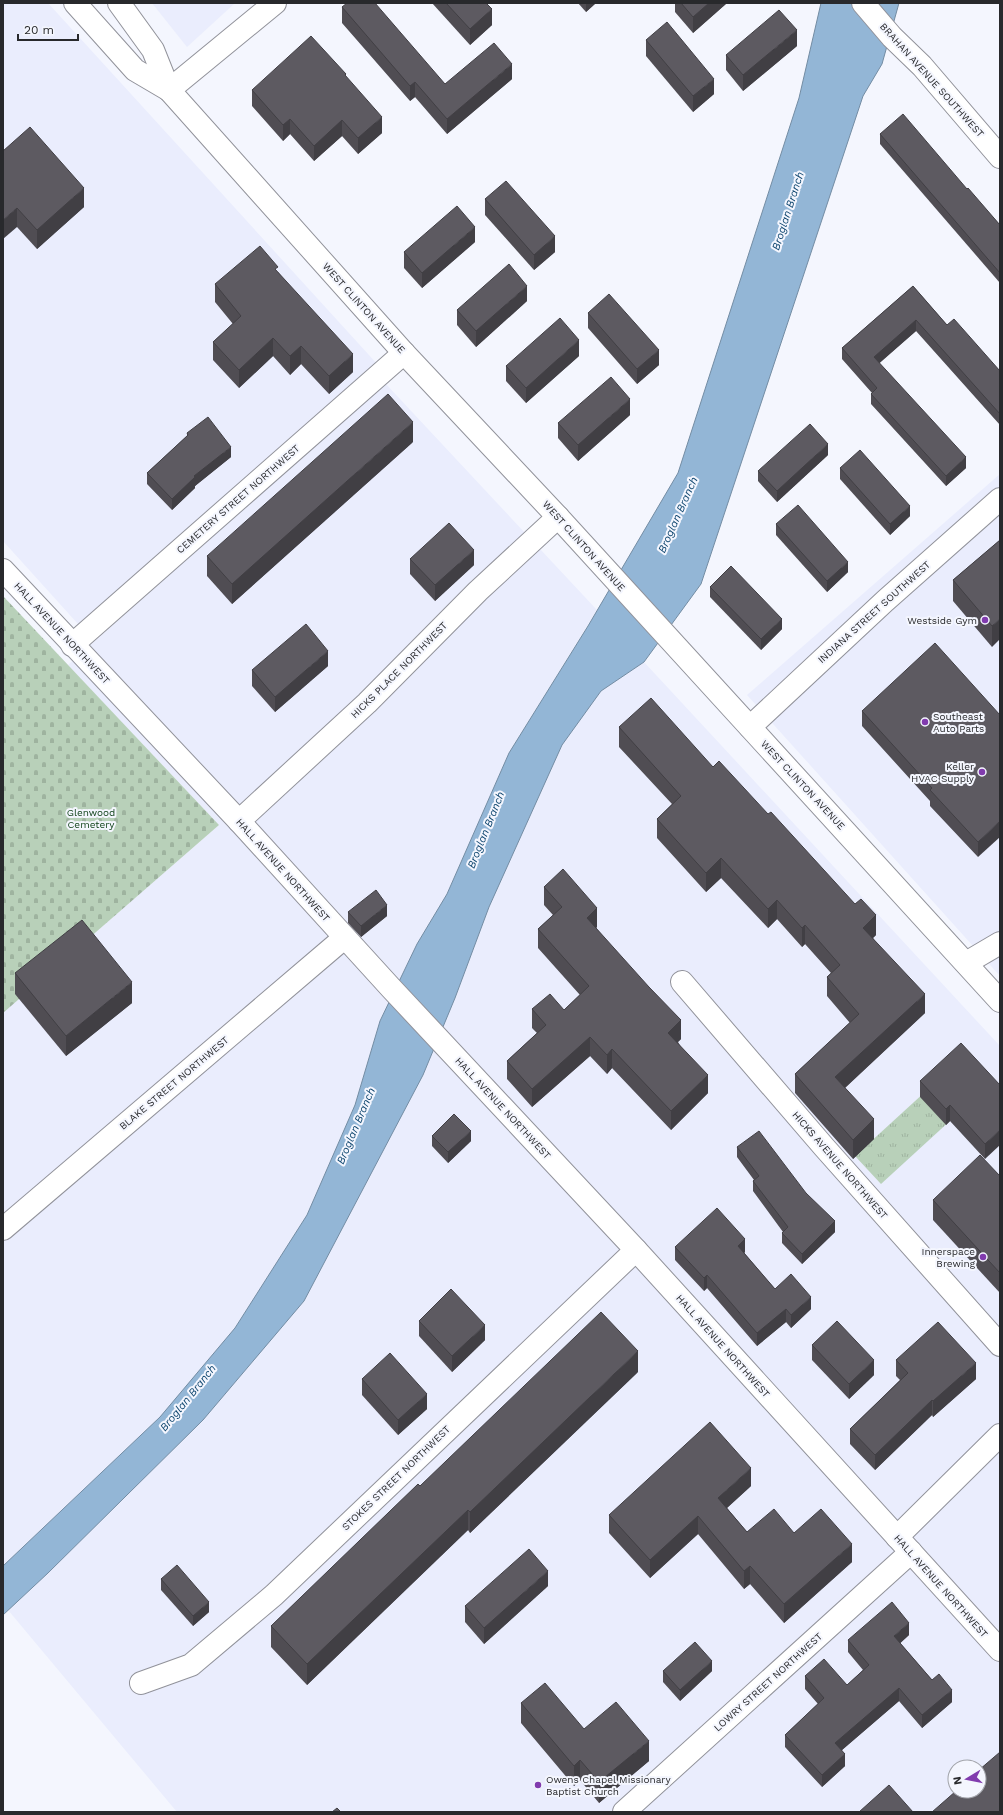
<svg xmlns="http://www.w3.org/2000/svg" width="1003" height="1815" viewBox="0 0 1003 1815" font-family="'Work Sans',sans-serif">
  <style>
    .built { fill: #eaedfd; fill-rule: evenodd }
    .cemetery { fill: url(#cemetery-stones) }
    .park { fill: url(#park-tufts) }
    .water { fill: #93b6d6; stroke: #738ca3 }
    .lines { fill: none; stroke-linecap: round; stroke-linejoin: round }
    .minor-casing { stroke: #91929a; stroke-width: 24 }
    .minor { stroke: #fff; stroke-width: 22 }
    .wall { fill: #504d53 }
    .shaded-wall { fill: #413f44 }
    .building { fill: #5d5a61; stroke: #413f44 }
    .poi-dot { fill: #813bae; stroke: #f4f6fe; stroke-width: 1.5 }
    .labels { text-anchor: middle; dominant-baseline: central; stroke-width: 4; stroke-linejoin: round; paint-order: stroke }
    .street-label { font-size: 10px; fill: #28292c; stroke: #f4f6fe }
    .poi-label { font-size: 10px; fill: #28292c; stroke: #f4f6fe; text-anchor: end }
    .park-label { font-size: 10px; fill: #093d12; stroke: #f4f6fe }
    .water-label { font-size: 11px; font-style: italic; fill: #0d456e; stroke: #f4f6fe }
  </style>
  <defs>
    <pattern id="cemetery-stones" width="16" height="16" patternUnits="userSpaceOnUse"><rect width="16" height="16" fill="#b8d0b9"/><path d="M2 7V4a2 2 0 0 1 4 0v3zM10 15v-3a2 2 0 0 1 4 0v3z" fill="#9eb39f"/></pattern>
    <pattern id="park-tufts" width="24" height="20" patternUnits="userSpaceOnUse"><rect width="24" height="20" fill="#b8d0b9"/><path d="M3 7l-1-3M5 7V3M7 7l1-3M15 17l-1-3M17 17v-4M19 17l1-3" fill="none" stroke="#9eb39f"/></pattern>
  </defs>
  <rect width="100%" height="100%" fill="#f4f6fe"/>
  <g class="built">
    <polygon points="3,3 48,3 379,366 78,624 3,541"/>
    <polygon points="152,3 235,3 187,47"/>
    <polygon points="385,383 597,610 509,753 447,894 417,944 380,1021 355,1105 307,1215 235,1328 160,1417 3,1566 3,1013 219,825 68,665"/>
    <polygon points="1000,474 1000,976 747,695"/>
    <path d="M 644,662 L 1000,1046 L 1000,1812 L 177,1812 L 8,1610 L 48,1573 L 203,1420 L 304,1301 L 455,998 L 489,907 L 562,745 L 601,691 ZM 955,1767 L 979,1767 L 979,1791 L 955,1791 Z"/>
  </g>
  <polygon class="cemetery" points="3,596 219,825 3,1013"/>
  <polygon class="park" points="961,1059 987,1087 881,1184 855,1156"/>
  <polygon class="water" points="821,3 899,3 882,64 863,96 701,584 644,662 601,691 562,745 489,907 455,998 423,1075 304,1301 203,1420 48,1573 3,1615 3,1566 160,1417 235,1328 307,1215 355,1105 380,1021 417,944 447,894 509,753 588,626 678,473 799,98"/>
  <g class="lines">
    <g class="minor-casing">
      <g id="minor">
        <polyline points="75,3 135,70 169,90 404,353 558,517 1000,1001"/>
        <polyline points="119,3 153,50 169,90"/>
        <polyline points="863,3 892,37 922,66 1000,157"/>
        <polyline points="169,90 275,3"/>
        <polyline points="3,570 239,821 391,988 636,1250 1000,1650"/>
        <polyline points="72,645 404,353"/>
        <polyline points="750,727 885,601 1000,499"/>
        <polyline points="239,821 367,703 478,591 558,517"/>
        <polyline points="966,963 1000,943"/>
        <polyline points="682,982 824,1147 1000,1345"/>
        <polyline points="3,1229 344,938"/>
        <polyline points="897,1537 1000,1435"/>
        <polyline points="141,1683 191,1665 274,1595 636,1250"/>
        <polyline points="624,1812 911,1552"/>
      </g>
    </g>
    <use href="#minor" class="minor"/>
  </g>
  <g class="wall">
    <polygon points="432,3 486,3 492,25 470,45"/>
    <polygon points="578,3 596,3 586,12"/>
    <polygon points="675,3 727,3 693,33 675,12"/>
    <polygon points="342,7 445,84 512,79 447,134 415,97 410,101 342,23"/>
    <polygon points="646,40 714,94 693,112 646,56"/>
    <polygon points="797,46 743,91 726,70 726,55"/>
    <polygon points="346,77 382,133 358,154 342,136 314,161 290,134 283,141 252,106 252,90"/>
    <polygon points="880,134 967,189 1000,225 1000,283 880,144"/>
    <polygon points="3,151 84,207 37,249 17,227"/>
    <polygon points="485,199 555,252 534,270 485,215"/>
    <polygon points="475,242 422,288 404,268 404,252"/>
    <polygon points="278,272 353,372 329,394 301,364 290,375 273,356 239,388 213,360 213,342 233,324 215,302 215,284"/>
    <polygon points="913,286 947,325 1000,371 1000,425 916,331 879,363 966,468 946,486 871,404 871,394 872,393 842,359 842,348"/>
    <polygon points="527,301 476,347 457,325 457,310"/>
    <polygon points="588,313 659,365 637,384 588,328"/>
    <polygon points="579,356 526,403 506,381 506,366"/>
    <polygon points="630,415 578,461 558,438 558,423"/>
    <polygon points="187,433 231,457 195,486 195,488 172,510 147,484 147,473 187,436"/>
    <polygon points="413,442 232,604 207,576 207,556"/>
    <polygon points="828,455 777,502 758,481 758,471"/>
    <polygon points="840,468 910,516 890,535 840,479"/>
    <polygon points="776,524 848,572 827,592 776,535"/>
    <polygon points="1000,540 992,647 953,601 953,580"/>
    <polygon points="410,559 474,565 435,601 410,574"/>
    <polygon points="710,587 782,629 761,650 710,597"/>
    <polygon points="328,666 275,712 252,686 252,670"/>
    <polygon points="862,711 1000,715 978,857 930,806 930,801 862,726"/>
    <polygon points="619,727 713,767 876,935 873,938 925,1013 845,1088 874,1139 853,1159 795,1093 795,1074 850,1023 827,996 827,977 831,973 805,944 802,947 777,919 768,928 721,878 706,892 657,838 657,819 672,804 619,747"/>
    <polygon points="544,887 597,927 596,928 681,1039 678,1042 708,1093 671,1130 612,1068 607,1074 590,1056 532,1107 507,1079 507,1061 537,1033 532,1028 532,1009 564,1010 580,995 538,948 538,929 553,915 544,905"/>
    <polygon points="348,912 387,916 361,937 348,923"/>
    <polygon points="15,973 132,1003 66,1056 15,994"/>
    <polygon points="920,1081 1000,1085 985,1159 950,1121 946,1125 920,1097"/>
    <polygon points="432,1136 471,1141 448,1163 432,1146"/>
    <polygon points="737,1147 835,1232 802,1264 782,1243 782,1233 783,1232 753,1191 753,1181 754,1180 737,1157"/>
    <polygon points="1000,1176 1000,1293 933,1220 933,1200"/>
    <polygon points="675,1247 745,1252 744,1253 775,1289 811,1309 791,1328 786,1322 757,1346 707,1288 704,1291 675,1260"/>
    <polygon points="419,1321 485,1340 452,1372 419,1336"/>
    <polygon points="812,1345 874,1375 849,1399 812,1360"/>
    <polygon points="896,1360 976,1379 933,1417 932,1415 875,1470 850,1444 850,1429 900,1380 896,1376"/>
    <polygon points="638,1372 470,1533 468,1530 307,1685 271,1647 271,1626 420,1486"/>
    <polygon points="362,1379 427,1409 398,1435 362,1395"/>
    <polygon points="751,1486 727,1508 747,1532 794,1533 852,1562 784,1623 750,1584 744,1589 698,1534 650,1578 609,1533 609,1515"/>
    <polygon points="161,1579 209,1612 193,1626 161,1590"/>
    <polygon points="548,1586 484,1644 465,1622 465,1606"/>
    <polygon points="909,1635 900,1643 932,1680 952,1702 922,1728 899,1701 842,1750 845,1766 822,1787 785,1747 785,1735 818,1704 805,1689 805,1676 847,1685 863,1670 848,1652 848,1640"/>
    <polygon points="663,1671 712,1671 680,1701 663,1682"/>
    <polygon points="521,1703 584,1729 649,1761 599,1803 580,1780 574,1786 521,1723"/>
  </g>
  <g class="shaded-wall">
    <polygon points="586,3 596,3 586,12"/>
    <polygon points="709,3 727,3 693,33 693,17"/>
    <polygon points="492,9 492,25 470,45 470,29"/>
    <polygon points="797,30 797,46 743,91 743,75"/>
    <polygon points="512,64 512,79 447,134 447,119"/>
    <polygon points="714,79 714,94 693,112 693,96"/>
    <polygon points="415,82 415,97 410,101 410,86"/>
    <polygon points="382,117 382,133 358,154 358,138"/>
    <polygon points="290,119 290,134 283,141 283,125"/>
    <polygon points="342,120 342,136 314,161 314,146"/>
    <polygon points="84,188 84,207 37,249 37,230"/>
    <polygon points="17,208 17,227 3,239 3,220"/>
    <polygon points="475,227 475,242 422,288 422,273"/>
    <polygon points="555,236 555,252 534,270 534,255"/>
    <polygon points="527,286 527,301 476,347 476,331"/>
    <polygon points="916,320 916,331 874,368 874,357"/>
    <polygon points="273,338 273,356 239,388 239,370"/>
    <polygon points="579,340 579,356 526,403 526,388"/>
    <polygon points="301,346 301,364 290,375 290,356"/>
    <polygon points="659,350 659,365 637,384 637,369"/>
    <polygon points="353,354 353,372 329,394 329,376"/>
    <polygon points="630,399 630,415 578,461 578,445"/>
    <polygon points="413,422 413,442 232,604 232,584"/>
    <polygon points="828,444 828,455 777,502 777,491"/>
    <polygon points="231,447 231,457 195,486 195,488 172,510 172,499 194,476"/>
    <polygon points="966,457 966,468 946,486 946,476"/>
    <polygon points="910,506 910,516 890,535 890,524"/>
    <polygon points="474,550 474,565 435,601 435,585"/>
    <polygon points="848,562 848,572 827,592 827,581"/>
    <polygon points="782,619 782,629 761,650 761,639"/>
    <polygon points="1000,619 1000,639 992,647 992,626"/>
    <polygon points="328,651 328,666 275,712 275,697"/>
    <polygon points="1000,821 1000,837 978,857 978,842"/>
    <polygon points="721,858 721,878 706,892 706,873"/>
    <polygon points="777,900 777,919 768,928 768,909"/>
    <polygon points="387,905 387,916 361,937 361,926"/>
    <polygon points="597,908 597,927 587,936 587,918"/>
    <polygon points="876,915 876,935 863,947 863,928"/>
    <polygon points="805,925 805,944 802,947 802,928"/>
    <polygon points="132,982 132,1003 66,1056 66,1036"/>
    <polygon points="925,994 925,1013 835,1097 835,1077"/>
    <polygon points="681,1020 681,1039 668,1051 668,1033"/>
    <polygon points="590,1037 590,1056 532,1107 532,1089"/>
    <polygon points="612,1049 612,1068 607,1074 607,1055"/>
    <polygon points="708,1075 708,1093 671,1130 671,1111"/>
    <polygon points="950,1105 950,1121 946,1125 946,1109"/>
    <polygon points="874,1119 874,1139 853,1159 853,1140"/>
    <polygon points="1000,1130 1000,1145 985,1159 985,1144"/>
    <polygon points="471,1131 471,1141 448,1163 448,1152"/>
    <polygon points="835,1221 835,1232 802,1264 802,1254"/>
    <polygon points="745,1239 745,1252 738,1259 738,1246"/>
    <polygon points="707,1275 707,1288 704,1291 704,1278"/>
    <polygon points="811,1297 811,1309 791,1328 791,1315"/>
    <polygon points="786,1309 786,1322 757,1346 757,1333"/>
    <polygon points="485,1325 485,1340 452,1372 452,1356"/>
    <polygon points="638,1351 638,1372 470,1533 470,1512"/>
    <polygon points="874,1360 874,1375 849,1399 849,1384"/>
    <polygon points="976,1363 976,1379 933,1417 933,1401"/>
    <polygon points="427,1394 427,1409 398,1435 398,1420"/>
    <polygon points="932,1400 932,1415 875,1470 875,1455"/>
    <polygon points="751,1468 751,1486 718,1516 718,1498"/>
    <polygon points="468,1510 468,1530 307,1685 307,1664"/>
    <polygon points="698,1516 698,1534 650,1578 650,1560"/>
    <polygon points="852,1544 852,1562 784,1623 784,1604"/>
    <polygon points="750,1566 750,1584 744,1589 744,1571"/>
    <polygon points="548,1571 548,1586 484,1644 484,1628"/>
    <polygon points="209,1602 209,1612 193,1626 193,1616"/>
    <polygon points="909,1623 909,1635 894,1649 894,1636"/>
    <polygon points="712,1661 712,1671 680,1701 680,1690"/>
    <polygon points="899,1688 899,1701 835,1756 835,1743"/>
    <polygon points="952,1690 952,1702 922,1728 922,1715"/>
    <polygon points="649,1741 649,1761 599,1803 599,1782"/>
    <polygon points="845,1754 845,1766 822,1787 822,1775"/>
    <polygon points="580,1760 580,1780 574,1786 574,1766"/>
  </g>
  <g class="building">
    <polygon points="347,3 375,3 445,84 494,43 512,64 447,119 415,82 410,86 342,7"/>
    <polygon points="446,3 486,3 492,9 470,29"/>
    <polygon points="681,3 709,3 693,17"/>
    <polygon points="779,10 797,30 743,75 726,55"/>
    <polygon points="667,22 714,79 693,96 646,40"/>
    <polygon points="311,36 346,74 345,75 382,117 358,138 342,120 314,146 290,119 283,125 252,90"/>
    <polygon points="903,114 967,189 968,188 1000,225 1000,273 880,134"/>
    <polygon points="30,127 84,188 37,230 17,208 3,220 3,151"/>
    <polygon points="506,181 555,236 534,255 485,199"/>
    <polygon points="457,206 475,227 422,273 404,252"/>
    <polygon points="260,246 278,267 275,269 353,354 329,376 301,346 290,356 273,338 239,370 213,342 241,316 215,284"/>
    <polygon points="509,264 527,286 476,331 457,310"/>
    <polygon points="913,286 947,325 954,319 1000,371 1000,414 916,320 874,357 966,457 946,476 871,394 877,388 842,348"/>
    <polygon points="609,294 659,350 637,369 588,313"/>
    <polygon points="560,318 579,340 526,388 506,366"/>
    <polygon points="611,377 630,399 578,445 558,423"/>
    <polygon points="388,394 413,422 232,584 207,556"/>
    <polygon points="208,417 231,447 194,476 195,477 172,499 147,473 188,435 187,433"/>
    <polygon points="810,424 828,444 777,491 758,471"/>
    <polygon points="860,450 910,506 890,524 840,468"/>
    <polygon points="798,505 848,562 827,581 776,524"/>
    <polygon points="449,523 474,550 435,585 410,559"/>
    <polygon points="1000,540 1000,619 992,626 953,580"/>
    <polygon points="731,566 782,619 761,639 710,587"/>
    <polygon points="306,624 328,651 275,697 252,670"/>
    <polygon points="935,643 1000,715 1000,821 978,842 930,790 932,788 862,711"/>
    <polygon points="651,698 713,767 719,761 768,814 771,812 855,904 861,899 876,915 863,928 925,994 835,1077 874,1119 853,1140 795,1074 859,1014 827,977 840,965 805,925 802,928 777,900 768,909 721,858 706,873 657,819 681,796 619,727"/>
    <polygon points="563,869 597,908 587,918 649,987 681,1020 668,1033 708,1075 671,1111 612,1049 607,1055 590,1037 532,1089 507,1061 546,1025 532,1009 550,994 564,1010 589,986 538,929 562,907 544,887"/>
    <polygon points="376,890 387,905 361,926 348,912"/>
    <polygon points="82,920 132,982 66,1036 15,973"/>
    <polygon points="961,1043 1000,1085 1000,1130 985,1144 950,1105 946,1109 920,1081"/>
    <polygon points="454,1114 471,1131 448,1152 432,1136"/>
    <polygon points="759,1131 806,1193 835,1221 802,1254 782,1233 788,1227 753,1181 759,1176 737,1147"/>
    <polygon points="980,1155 1000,1176 1000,1273 933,1200"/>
    <polygon points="717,1208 745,1239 738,1246 775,1289 791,1274 811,1297 791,1315 786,1309 757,1333 707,1275 704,1278 675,1247"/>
    <polygon points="451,1289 485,1325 452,1356 419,1321"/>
    <polygon points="601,1312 638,1351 470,1512 468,1510 307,1664 271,1626 418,1484 420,1486"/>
    <polygon points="837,1321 874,1360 849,1384 812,1345"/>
    <polygon points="938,1322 976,1363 933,1401 932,1400 875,1455 850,1429 908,1373 896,1360"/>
    <polygon points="390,1353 427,1394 398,1420 362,1379"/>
    <polygon points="710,1422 751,1468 718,1498 747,1532 774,1509 794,1533 821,1509 852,1544 784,1604 750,1566 744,1571 698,1516 650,1560 609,1515"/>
    <polygon points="529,1549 548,1571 484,1628 465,1606"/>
    <polygon points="177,1565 209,1602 193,1616 161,1579"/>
    <polygon points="892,1602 909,1623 894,1636 932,1680 939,1674 952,1690 922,1715 899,1688 835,1743 845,1754 822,1775 785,1735 824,1698 805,1676 824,1659 847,1685 869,1665 848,1640"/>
    <polygon points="695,1642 712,1661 680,1690 663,1671"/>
    <polygon points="545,1683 584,1729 616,1702 649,1741 599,1782 580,1760 574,1766 521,1703"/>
    <polygon points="1000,1752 1000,1812 932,1812 956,1791 979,1791 979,1770"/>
    <polygon points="889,1785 913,1812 859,1812"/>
    <polygon points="337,1808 341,1812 332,1812"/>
  </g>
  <g class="poi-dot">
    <circle cx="985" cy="620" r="4"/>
    <circle cx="925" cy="722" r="4"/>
    <circle cx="982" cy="772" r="4"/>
    <circle cx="983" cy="1257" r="4"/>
    <circle cx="538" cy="1785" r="4"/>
  </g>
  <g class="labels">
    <g class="street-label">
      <text transform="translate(932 80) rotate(48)">BRAHAN AVENUE SOUTHWEST</text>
      <text transform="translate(364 308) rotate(48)">WEST CLINTON AVENUE</text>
      <text transform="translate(238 499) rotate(-41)">CEMETERY STREET NORTHWEST</text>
      <text transform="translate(584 546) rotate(48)">WEST CLINTON AVENUE</text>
      <text transform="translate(874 612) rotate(-42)">INDIANA STREET SOUTHWEST</text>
      <text transform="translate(62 633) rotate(47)">HALL AVENUE NORTHWEST</text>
      <text transform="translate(399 670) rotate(-45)">HICKS PLACE NORTHWEST</text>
      <text transform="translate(803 785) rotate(47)">WEST CLINTON AVENUE</text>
      <text transform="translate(283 870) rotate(48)">HALL AVENUE NORTHWEST</text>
      <text transform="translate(174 1083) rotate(-40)">BLAKE STREET NORTHWEST</text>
      <text transform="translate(503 1108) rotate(47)">HALL AVENUE NORTHWEST</text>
      <text transform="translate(840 1165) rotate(49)">HICKS AVENUE NORTHWEST</text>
      <text transform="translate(723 1346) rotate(48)">HALL AVENUE NORTHWEST</text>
      <text transform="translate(396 1478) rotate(-44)">STOKES STREET NORTHWEST</text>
      <text transform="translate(941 1586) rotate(48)">HALL AVENUE NORTHWEST</text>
      <text transform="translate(768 1682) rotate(-42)">LOWRY STREET NORTHWEST</text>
    </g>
    <g class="poi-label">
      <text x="977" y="620">Westside Gym</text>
      <text x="933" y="716" text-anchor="start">Southeast<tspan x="933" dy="12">Auto Parts</tspan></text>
      <text x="974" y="766">Keller<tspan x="974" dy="12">HVAC Supply</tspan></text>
      <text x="975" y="1251">Innerspace<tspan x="975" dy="12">Brewing</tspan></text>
      <text x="546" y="1779" text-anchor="start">Owens Chapel Missionary<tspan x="546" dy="12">Baptist Church</tspan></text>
    </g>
    <g class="park-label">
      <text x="91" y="812">Glenwood<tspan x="91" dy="12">Cemetery</tspan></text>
    </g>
    <g class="water-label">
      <text transform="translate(788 211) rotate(-72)">Broglan Branch</text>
      <text transform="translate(678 515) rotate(-66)">Broglan Branch</text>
      <text transform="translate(486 830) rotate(-68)">Broglan Branch</text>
      <text transform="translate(356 1126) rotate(-67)">Broglan Branch</text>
      <text transform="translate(188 1398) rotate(-51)">Broglan Branch</text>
    </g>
  </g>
  <rect width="1003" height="1815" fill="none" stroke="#28292c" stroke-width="8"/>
  <g transform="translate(967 1779) rotate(260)"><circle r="19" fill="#f4f6fe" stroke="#a2a4aa"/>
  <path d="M0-3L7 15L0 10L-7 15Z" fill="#813bae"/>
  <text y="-6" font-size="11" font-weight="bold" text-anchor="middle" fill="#28292c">N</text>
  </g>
  <path d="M18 34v6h60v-6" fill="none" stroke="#28292c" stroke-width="2"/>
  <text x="24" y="34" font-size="12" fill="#28292c" stroke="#f4f6fe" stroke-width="3" paint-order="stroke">20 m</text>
</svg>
